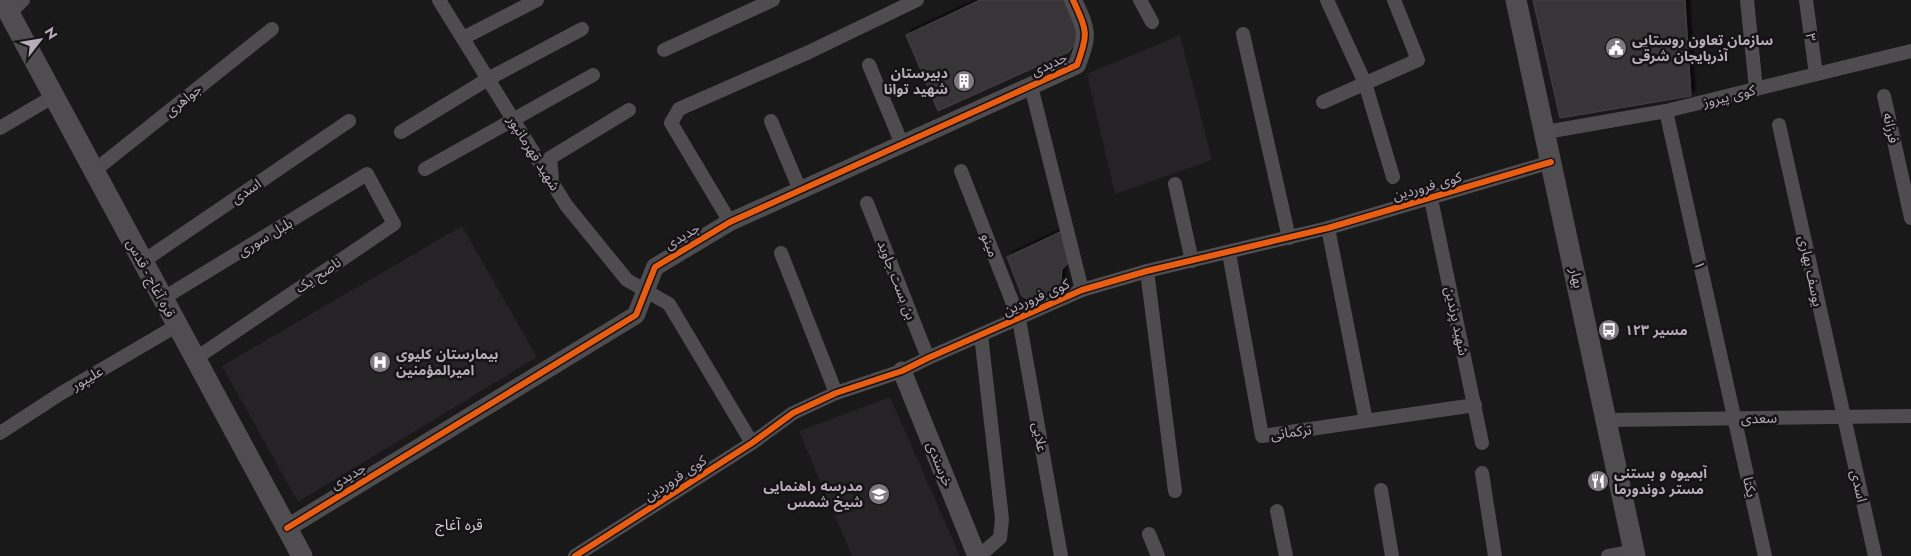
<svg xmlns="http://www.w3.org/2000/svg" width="1911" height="556" viewBox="0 0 1911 556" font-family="Jost,'Noto Sans Arabic',sans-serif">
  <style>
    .built { fill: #252325 }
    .building { fill: #383638; stroke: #454245; filter: url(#shadow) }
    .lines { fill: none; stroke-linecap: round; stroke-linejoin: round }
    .minor { stroke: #4f4c4f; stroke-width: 14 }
    .tertiary { stroke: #4f4c4f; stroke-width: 18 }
    .secondary { stroke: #514e51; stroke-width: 19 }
    .primary { stroke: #504d50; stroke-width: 21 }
    .cycleway-casing { stroke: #151315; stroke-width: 9 }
    .cycleway { stroke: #e95d12; stroke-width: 6 }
    .labels { text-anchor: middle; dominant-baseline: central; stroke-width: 5; stroke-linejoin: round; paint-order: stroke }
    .street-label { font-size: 14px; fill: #b8abba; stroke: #151315 }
    .poi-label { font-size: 14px; font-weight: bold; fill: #b8abba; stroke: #151315; text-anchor: start }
    .neighbourhood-label { font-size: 15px; fill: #d5ccd6; stroke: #151315 }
  </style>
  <defs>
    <filter id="shadow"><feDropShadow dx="4.5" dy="-4.5" stdDeviation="1" flood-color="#0009"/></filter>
  </defs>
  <rect width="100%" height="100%" fill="#191919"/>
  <g class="built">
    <polygon points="1180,35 1212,160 1115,194 1087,74"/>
    <polygon points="462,226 537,357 298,502 222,366"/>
    <polygon points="890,397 960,556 852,556 799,431"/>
  </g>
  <g class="building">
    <polygon points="980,0 1064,0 1081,34 1069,52 938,111 906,35"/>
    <polygon points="1533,0 1685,0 1691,96 1560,118"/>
    <polygon points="1062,231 1071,261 1062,269 1061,279 1066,287 1032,301 1022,296 1007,257"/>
  </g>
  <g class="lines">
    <g class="minor">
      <polyline points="439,0 566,205 627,280 669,304 752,443"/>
      <polyline points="1140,0 1152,22"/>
      <polyline points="1327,0 1365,83 1393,177"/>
      <polyline points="1747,0 1756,89"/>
      <polyline points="1806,0 1816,74"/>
      <polyline points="9,14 23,0"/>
      <polyline points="1243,34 1289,238"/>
      <polyline points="463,38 537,0"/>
      <polyline points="664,50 773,0"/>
      <polyline points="869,65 902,144"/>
      <polyline points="1031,86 1082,290"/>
      <polyline points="1884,96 1911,218"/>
      <polyline points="1323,102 1418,60 1394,0"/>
      <polyline points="1666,111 1765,556"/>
      <polyline points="771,121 800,190"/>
      <polyline points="1779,125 1875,556"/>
      <polyline points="0,128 54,96"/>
      <polyline points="401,132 488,79 582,29"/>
      <polyline points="1546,132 1666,111 1911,51"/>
      <polyline points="425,169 593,75"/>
      <polyline points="94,171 272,29"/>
      <polyline points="961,171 1019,319 1061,556"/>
      <polyline points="552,179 550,158 629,110"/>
      <polyline points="1175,184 1192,261"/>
      <polyline points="1431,199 1482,443"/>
      <polyline points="867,203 928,358"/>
      <polyline points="730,222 671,123 679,109 809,52 917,0"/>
      <polyline points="1328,228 1366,421"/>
      <polyline points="781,253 836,393"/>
      <polyline points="1229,253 1262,436 1475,405"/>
      <polyline points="142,262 349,121"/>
      <polyline points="1147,271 1175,491"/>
      <polyline points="162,299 367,174 394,224 195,359"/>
      <polyline points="1608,420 1911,416"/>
      <polyline points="0,433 60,394 176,326"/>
      <polyline points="1482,473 1495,556"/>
      <polyline points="1381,490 1392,556"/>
      <polyline points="1277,511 1286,556"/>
      <polyline points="1149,534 1158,556"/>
      <polyline points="575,556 752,443 793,413 836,393 902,371 928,358 1082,290 1147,271 1328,228 1551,162"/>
      <polyline points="979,556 1000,538 1002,519 981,335"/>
      <polyline points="1608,556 1634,551"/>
    </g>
    <path class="tertiary" d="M 287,528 L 636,315 L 655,267 L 730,222 L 1077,65 C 1089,33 1087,31 1073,0"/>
    <polyline class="secondary" points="902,371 977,556"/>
    <g class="primary">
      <polyline points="2,0 302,556"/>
      <polyline points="1516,0 1635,556"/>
    </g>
    <g class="cycleway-casing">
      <g id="cycleway">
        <path d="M 287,528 L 636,315 L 655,267 L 730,222 L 1077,65 C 1089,33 1087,31 1073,0"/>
        <polyline points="575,556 752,443 793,413 836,393 902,371 928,358 1082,290 1147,271 1328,228 1551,162"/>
      </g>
    </g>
    <use href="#cycleway" class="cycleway"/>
  </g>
  <defs>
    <g id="civic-disc" transform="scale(1.125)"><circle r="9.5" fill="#807882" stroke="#151315"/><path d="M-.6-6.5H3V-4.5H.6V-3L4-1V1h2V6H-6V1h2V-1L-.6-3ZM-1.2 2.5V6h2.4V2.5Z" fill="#fff"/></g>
    <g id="building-disc" transform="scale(1.125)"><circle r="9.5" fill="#807882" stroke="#151315"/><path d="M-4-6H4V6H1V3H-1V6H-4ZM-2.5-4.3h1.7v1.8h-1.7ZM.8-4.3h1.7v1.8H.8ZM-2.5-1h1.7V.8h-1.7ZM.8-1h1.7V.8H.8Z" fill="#fff"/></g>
    <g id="bus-disc" transform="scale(1.125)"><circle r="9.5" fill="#807882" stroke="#151315"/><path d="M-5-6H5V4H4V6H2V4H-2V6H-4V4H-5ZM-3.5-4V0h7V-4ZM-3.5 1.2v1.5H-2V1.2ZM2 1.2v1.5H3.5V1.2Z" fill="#fff"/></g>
    <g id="hospital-disc" transform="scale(1.125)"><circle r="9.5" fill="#807882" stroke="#151315"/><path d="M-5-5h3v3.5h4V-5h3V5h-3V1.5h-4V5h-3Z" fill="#fff"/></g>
    <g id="restaurant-disc" transform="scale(1.125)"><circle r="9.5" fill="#807882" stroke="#151315"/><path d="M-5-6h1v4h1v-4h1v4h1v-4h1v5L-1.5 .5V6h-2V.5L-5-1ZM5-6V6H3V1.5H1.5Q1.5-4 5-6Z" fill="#fff"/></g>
    <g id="school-disc" transform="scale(1.125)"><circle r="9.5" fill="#807882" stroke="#151315"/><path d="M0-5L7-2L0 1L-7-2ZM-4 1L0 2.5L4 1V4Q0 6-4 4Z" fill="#fff"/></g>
  </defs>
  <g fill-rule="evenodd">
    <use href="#civic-disc" x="1616" y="48"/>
    <use href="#building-disc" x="964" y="81"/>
    <use href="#bus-disc" x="1609" y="330"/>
    <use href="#hospital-disc" x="380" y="362"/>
    <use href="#restaurant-disc" x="1598" y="481"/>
    <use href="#school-disc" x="879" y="494"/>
  </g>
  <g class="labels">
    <g class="street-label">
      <text transform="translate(1811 37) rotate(83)">۳</text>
      <text transform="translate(1049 64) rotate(-25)">جدیدی</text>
      <text transform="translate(1729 96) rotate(-14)">کوی پیروز</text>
      <text transform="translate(183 100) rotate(-39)">جواهری</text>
      <text transform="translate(1891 128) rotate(78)">فرزانه</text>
      <text transform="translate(534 153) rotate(58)">شهید قهرمانپور</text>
      <text transform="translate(1427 186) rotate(-16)">کوی فروردین</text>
      <text transform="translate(246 191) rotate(-34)">اسدی</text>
      <text transform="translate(682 236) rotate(-31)">جدیدی</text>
      <text transform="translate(265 237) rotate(-31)">بلبل سوری</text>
      <text transform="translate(990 245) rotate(69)">مینو</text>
      <text transform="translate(1700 265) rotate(77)">۱</text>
      <text transform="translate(1811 271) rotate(78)">یوسف بهاری</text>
      <text transform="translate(318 275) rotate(-34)">ناصح یک</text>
      <text transform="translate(151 278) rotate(62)">قره آغاج - قدس</text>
      <text transform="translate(1577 278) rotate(78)">بهار</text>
      <text transform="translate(897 280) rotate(69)">بن بست جاوید</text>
      <text transform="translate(1036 297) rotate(-24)">کوی فروردین</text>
      <text transform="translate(1457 321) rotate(78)">شهید پرندین</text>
      <text transform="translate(87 378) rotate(-30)">علیپور</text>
      <text transform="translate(1759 418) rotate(-1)">سعدی</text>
      <text transform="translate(1291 432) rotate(-8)">ترکمانی</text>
      <text transform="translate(1040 437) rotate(80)">علایی</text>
      <text transform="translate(940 464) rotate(68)">خرسندی</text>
      <text transform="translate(348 476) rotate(-31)">جدیدی</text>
      <text transform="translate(675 478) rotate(-33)">کوی فروردین</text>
      <text transform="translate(1859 486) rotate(77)">اسدی</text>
      <text transform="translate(1750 487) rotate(78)">یکتا</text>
    </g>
    <g class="poi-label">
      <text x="1632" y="40">سازمان تعاون روستایی<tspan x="1632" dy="16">آذربایجان شرقی</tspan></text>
      <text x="948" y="73" text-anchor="end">دبیرستان<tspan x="948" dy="16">شهید توانا</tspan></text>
      <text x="1625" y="330">مسیر ۱۲۳</text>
      <text x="396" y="354">بیمارستان کلیوی<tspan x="396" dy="16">امیرالمؤمنین</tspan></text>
      <text x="1614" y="473">آبمیوه و بستنی<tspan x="1614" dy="16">مستر دوندورما</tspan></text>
      <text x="863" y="486" text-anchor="end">مدرسه راهنمایی<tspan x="863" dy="16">شیخ شمس</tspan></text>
    </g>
    <g class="neighbourhood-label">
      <text x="459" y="525">قره آغاج</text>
    </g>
  </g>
  <g transform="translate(40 40) rotate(59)" stroke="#151315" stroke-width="4" paint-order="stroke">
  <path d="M0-4L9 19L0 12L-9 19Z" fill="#b8abba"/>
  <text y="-8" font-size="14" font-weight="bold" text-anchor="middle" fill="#b8abba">N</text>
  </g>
</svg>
